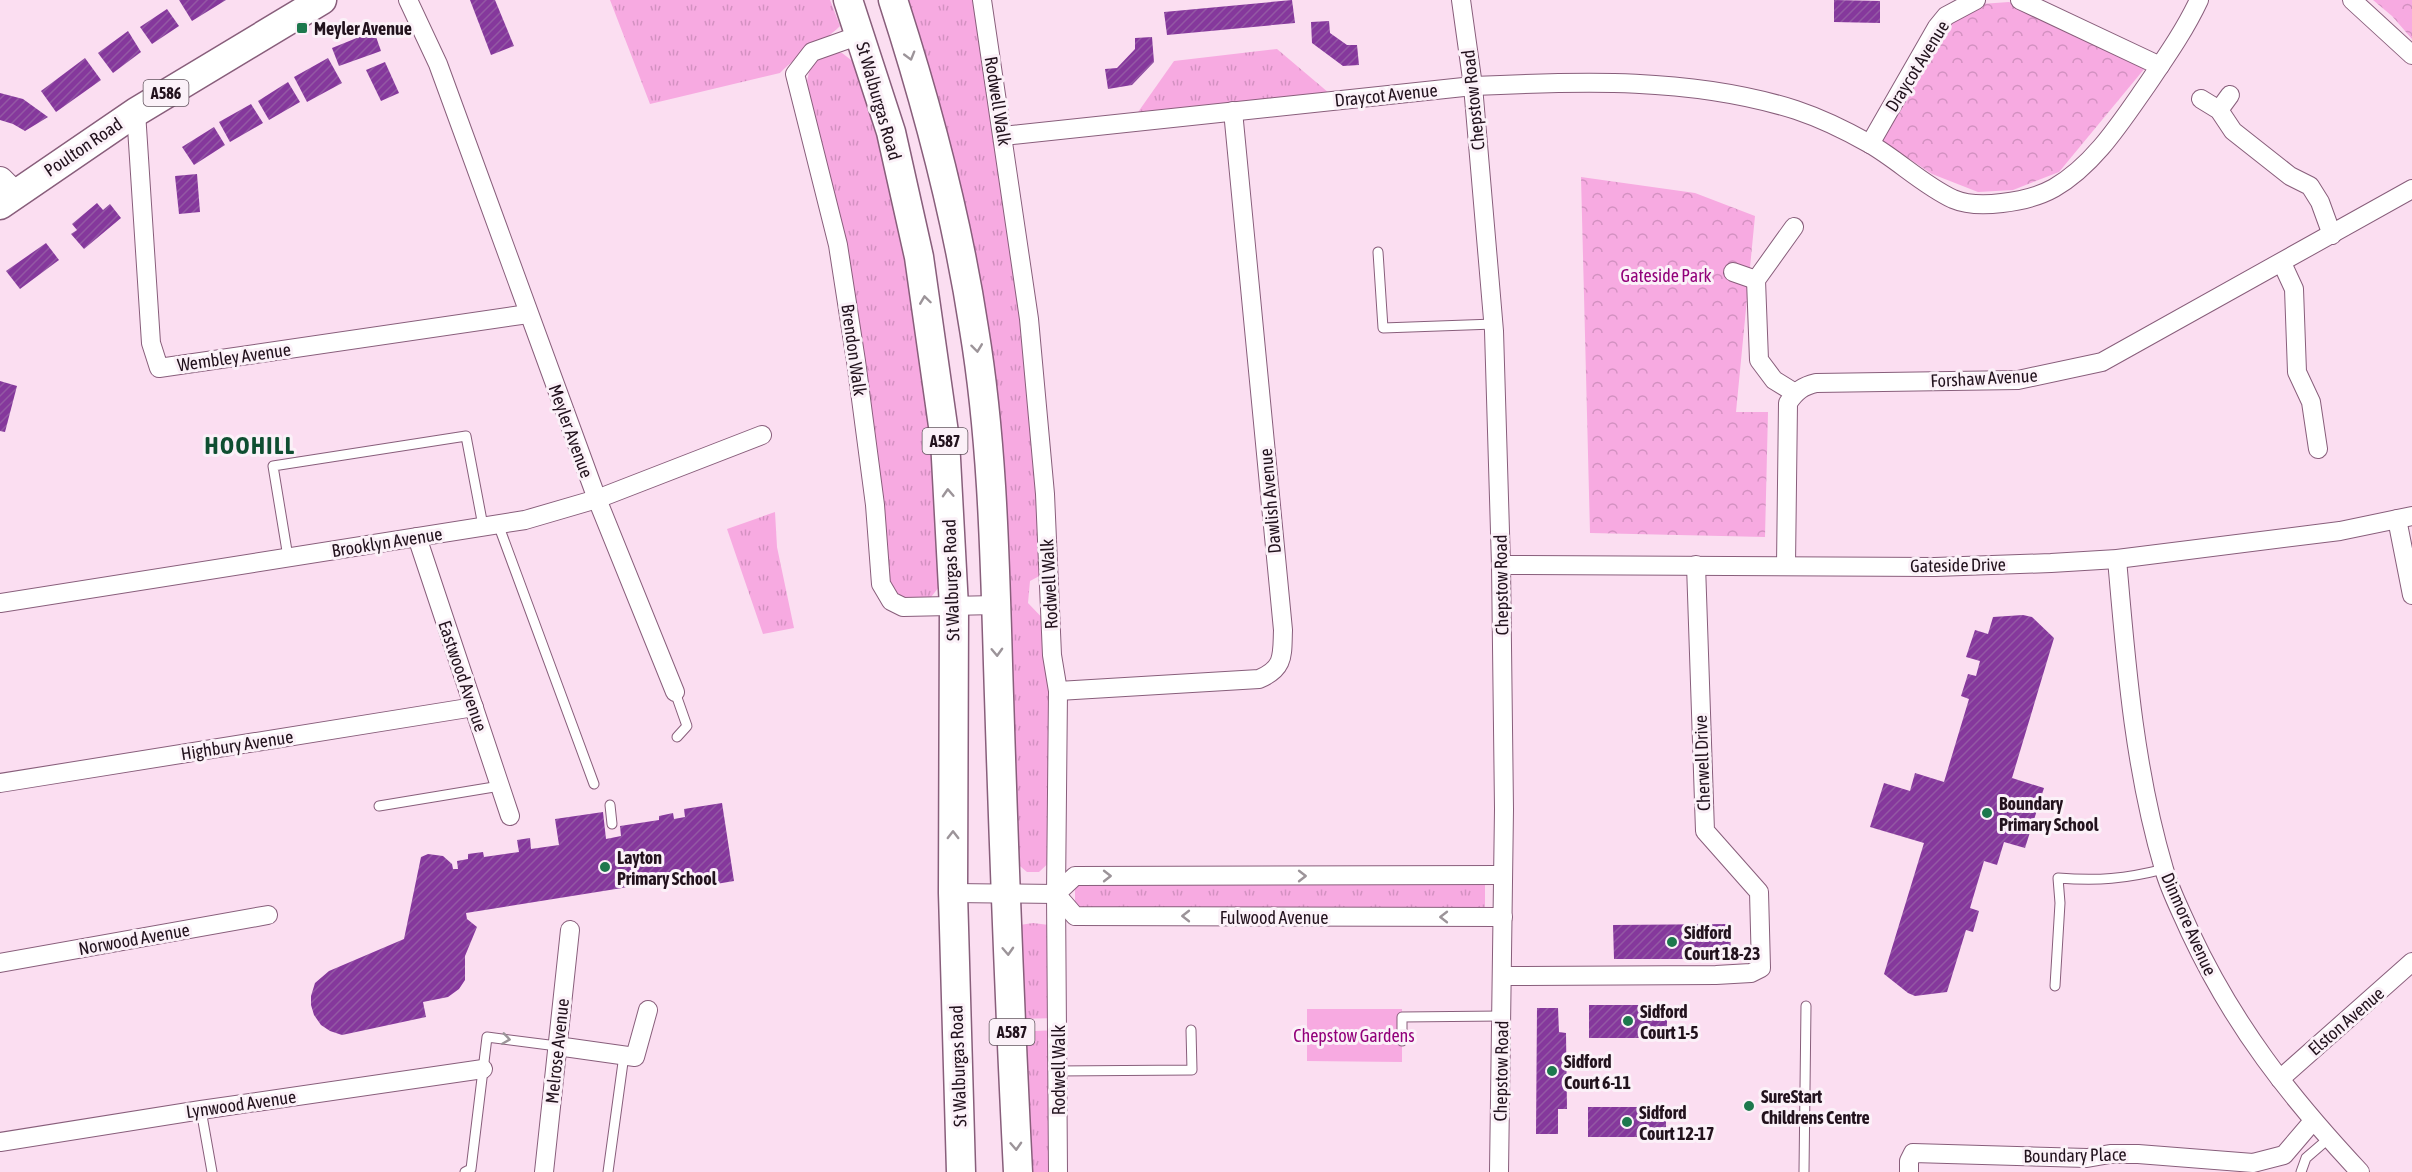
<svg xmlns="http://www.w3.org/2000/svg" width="2412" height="1172" viewBox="0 0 2412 1172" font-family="'Asap Condensed',sans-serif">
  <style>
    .grass { fill: url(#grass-tufts) }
    .park { fill: url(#park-crowns) }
    .garden { fill: #f7aae1 }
    .building { fill: url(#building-hatch) }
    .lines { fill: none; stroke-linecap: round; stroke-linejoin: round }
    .service-casing { stroke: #885e7b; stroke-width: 11 }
    .minor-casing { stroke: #885e7b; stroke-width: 20 }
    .secondary-casing { stroke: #885e7b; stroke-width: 28 }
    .primary-casing { stroke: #885e7b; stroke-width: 31 }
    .service { stroke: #fff; stroke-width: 9 }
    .minor { stroke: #fff; stroke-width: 18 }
    .secondary { stroke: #fff; stroke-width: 26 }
    .primary { stroke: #fff; stroke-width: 28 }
    .oneway { stroke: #9c9499 }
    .poi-dot { fill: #1d784d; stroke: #fbf1f8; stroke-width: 2 }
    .labels { text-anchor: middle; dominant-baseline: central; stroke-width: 6; stroke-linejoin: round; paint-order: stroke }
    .shield { fill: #fbf1f8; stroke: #63555f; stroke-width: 1.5 }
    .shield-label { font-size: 16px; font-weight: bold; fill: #22121d }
    .poi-label { font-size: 18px; font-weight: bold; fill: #22121d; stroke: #fbf1f8; text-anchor: start }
    .street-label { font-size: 18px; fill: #22121d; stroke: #fbf1f8 }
    .park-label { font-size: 18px; fill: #92007a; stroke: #fbf1f8 }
    .district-label { font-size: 24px; font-weight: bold; letter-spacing: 1.5px; fill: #0f4e31; stroke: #fbf1f8 }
  </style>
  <defs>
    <pattern id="grass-tufts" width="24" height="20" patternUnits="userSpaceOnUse" patternTransform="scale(1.5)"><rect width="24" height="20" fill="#f7aae1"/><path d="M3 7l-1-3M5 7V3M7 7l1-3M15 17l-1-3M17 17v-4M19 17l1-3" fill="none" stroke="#d391c1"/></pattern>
    <pattern id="park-crowns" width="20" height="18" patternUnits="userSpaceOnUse" patternTransform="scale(1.5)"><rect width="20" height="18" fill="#f7aae1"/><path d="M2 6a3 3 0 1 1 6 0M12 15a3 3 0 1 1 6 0" fill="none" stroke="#d391c1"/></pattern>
    <pattern id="building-hatch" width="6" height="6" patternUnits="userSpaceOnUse" patternTransform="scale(1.5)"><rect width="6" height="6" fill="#85389c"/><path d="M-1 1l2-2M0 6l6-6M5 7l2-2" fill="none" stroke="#9358a4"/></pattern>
  </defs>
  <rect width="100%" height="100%" fill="#fbdef1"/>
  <g class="grass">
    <path d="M 610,0 L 830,0 L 840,26 C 821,45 800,52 780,73 L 650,104 Z"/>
    <polygon points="893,0 982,0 1006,152 1045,573 1030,581 1028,603 1051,627 1057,855 1039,872 1027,872 1007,855 985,417"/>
    <polygon points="1277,49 1329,93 1136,115 1174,61"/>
    <polygon points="824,52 842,53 855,63 884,163 909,267 931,422 942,583 928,601 891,601 838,245 807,81 811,64"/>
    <polygon points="775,512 777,547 794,628 763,634 727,529"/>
    <polygon points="1485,875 1485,917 1075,916 1075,876"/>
    <polygon points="1033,923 1057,926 1058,1018 1012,1019 1020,925"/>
    <polygon points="1058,1030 1060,1172 1018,1172 1012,1032"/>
  </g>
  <g class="park">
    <polygon points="2373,0 2412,0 2412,39 2392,16"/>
    <polygon points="2009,2 2145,68 2059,172 2013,190 1978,192 1932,174 1881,140 1953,18 1981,4"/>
    <polygon points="1581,177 1695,193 1755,216 1736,412 1768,412 1765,537 1590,533"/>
  </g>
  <polygon class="garden" points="1307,1009 1402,1009 1402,1062 1307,1061"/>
  <g class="building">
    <polygon points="179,0 226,0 192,21"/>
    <polygon points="470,0 495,0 514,46 491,55"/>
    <polygon points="1292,0 1295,23 1167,35 1164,12"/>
    <polygon points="1834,0 1880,1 1880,23 1834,22"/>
    <polygon points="167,9 179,26 152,44 140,27"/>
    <polygon points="1329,21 1330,33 1347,45 1357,45 1359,65 1343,66 1312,43 1311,22"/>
    <polygon points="128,31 141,52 113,73 98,53"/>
    <polygon points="374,31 381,51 339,66 332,48"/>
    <polygon points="1152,37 1154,62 1132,85 1108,89 1105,69 1117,68 1135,49 1135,38"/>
    <polygon points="85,58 101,80 56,112 41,91"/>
    <polygon points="328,58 342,83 307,102 294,77"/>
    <polygon points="385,62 399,93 381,101 366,70"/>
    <polygon points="288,82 300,102 269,120 258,101"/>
    <polygon points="0,93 23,99 48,117 25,131 13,124 0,120"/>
    <polygon points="251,104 263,123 230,142 219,122"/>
    <polygon points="214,127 225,145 194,165 182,147"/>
    <polygon points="197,174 200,212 179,214 175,176"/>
    <polygon points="97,203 103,210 110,204 121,218 84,249 71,234 77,230 72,224"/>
    <polygon points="46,243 59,260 20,289 6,271"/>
    <polygon points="0,381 17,386 5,432 0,431"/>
    <polygon points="2023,615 2032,617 2054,638 2012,778 2044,788 2025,848 2004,842 1997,865 1984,861 1970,908 1979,911 1973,932 1966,930 1947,992 1915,996 1908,993 1884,974 1924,843 1870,827 1884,783 1910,791 1915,773 1944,782 1969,699 1961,696 1968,674 1976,676 1980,661 1966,657 1975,630 1988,634 1993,617"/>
    <polygon points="722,803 734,881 698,887 697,876 466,913 467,919 477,927 465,956 465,980 459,989 448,997 423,1002 426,1017 342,1035 330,1031 321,1025 314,1015 311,1005 311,996 315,983 329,971 404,939 421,857 428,854 443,856 452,864 453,869 458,869 457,861 468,859 468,854 483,852 484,857 519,852 517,840 530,838 531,849 559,845 555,819 603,812 606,839 621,836 620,826 659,820 659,816 673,813 674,819 685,817 684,809"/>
    <polygon points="1730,924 1731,959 1614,959 1613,925"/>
    <rect x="1589" y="1005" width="78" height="33"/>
    <polygon points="1537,1008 1558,1008 1559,1032 1566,1033 1567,1109 1558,1109 1558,1134 1536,1134"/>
    <rect x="1588" y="1107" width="78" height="30"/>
  </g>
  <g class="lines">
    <g class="service-casing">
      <g id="service">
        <polyline points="1378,252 1383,328 1494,324"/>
        <polyline points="498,524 594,784"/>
        <polyline points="288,557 273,466 466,436 483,526"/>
        <polyline points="675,692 687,726 677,737"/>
        <polyline points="610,805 612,824"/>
        <polyline points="379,806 500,786"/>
        <path d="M 2055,986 L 2060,903 L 2058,878 C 2098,881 2125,879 2164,869"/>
        <polyline points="1402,1041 1402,1017 1501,1016"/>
        <polyline points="1057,1071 1192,1070 1191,1030"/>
        <polyline points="201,1110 212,1172"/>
        <polyline points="465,1172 471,1169 487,1037 557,1046"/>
        <polyline points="608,1172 624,1055"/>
        <polyline points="1804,1172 1806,1006"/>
        <polyline points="2301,1172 2306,1158 2328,1139"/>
      </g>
    </g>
    <g class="minor-casing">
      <g id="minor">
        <polyline points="408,0 438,64 597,499 675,692"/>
        <polyline points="982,0 1029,319 1045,494 1052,655 1058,691 1056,894 1058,1172"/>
        <polyline points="1461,0 1473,86 1494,331 1501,565 1504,809 1499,1172"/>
        <polyline points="2020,0 2160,66"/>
        <polyline points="2352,0 2412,55"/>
        <polyline points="860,35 812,52 795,74 838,245 856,361 875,505 881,584 891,601 903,607 996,605"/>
        <polyline points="2201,99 2219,110 2233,131 2290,176 2310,186 2320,202 2332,235"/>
        <polyline points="2219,110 2230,95"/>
        <polyline points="136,112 151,343 159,368 528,314"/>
        <path d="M 1003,136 L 1473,86 C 1580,81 1692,77 1796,110 C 1820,118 1847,131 1870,144 C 1898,160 1923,185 1953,199 C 1967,205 1987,205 2002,203 C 2020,201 2038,197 2054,188 C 2094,165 2121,122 2147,85 C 2166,57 2185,30 2199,0"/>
        <polyline points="1870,144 1937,27 1946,16 1976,0"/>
        <polyline points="1794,227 1756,280 1759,360 1774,380 1795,393"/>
        <polyline points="2282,263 2294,289 2297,372 2311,402 2318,449"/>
        <polyline points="1733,272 1756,280"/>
        <polyline points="2397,519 2412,595"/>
        <polyline points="417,537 510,816"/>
        <path d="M 2117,559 C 2126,663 2134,768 2164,869 C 2170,891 2181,911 2190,932 C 2234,1026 2289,1096 2360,1172"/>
        <polyline points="1501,565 1935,567 2051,563 2117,559 2340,531 2412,516"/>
        <path d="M 1786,565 L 1788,403 C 1796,391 1803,386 1816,383 L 2018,380 L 2102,362 L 2412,189"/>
        <polyline points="0,603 525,520 597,499 762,435"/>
        <path d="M 1058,691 L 1259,679 C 1285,668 1282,655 1283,630 L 1233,111"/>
        <polyline points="0,783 474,707"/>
        <polyline points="953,893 1056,894 1075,876 1503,875"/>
        <polyline points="1056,894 1075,916 1503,917"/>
        <polyline points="0,963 268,915"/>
        <polyline points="1502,976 1716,975 1751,973 1761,968 1759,892 1705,831 1696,565"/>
        <polyline points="557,1046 635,1057 648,1010"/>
        <polyline points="2280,1079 2412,962"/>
        <polyline points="0,1142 201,1110 483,1069"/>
        <polyline points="544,1172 570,930"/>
        <polyline points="1909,1172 1909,1161 1913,1153 2087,1158 2110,1154 2138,1154 2253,1163 2284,1155 2313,1121"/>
      </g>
    </g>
    <g class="secondary-casing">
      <polyline id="secondary" points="0,180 14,194"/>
    </g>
    <g class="primary-casing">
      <g id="primary">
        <polyline points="848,0 891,132 919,257 945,440 954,607 953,893 961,1172"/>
        <path d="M 893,0 C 928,108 957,217 974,329 C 994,450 995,574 999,696 C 1004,855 1010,1014 1018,1172"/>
        <polyline points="0,205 136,112 322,0"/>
      </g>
    </g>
    <use href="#service" class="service"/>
    <use href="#minor" class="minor"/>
    <use href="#secondary" class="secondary"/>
    <use href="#primary" class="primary"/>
  </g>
  <defs><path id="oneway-chevron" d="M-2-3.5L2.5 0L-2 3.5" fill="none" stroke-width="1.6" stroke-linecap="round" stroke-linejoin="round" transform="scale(1.5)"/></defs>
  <g class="oneway">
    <use href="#oneway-chevron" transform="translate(910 56) rotate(74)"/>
    <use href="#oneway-chevron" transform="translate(925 300) rotate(-98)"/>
    <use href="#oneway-chevron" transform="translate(977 348) rotate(83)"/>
    <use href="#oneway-chevron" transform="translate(948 493) rotate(-93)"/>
    <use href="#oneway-chevron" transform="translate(997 652) rotate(88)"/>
    <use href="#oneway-chevron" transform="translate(953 835) rotate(-90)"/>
    <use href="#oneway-chevron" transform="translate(1107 876)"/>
    <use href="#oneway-chevron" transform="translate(1302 876)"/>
    <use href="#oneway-chevron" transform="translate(1186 916) rotate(-180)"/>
    <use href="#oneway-chevron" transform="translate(1444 917) rotate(-180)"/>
    <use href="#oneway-chevron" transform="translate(1008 951) rotate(87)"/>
    <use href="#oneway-chevron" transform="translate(506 1039) rotate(8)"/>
    <use href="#oneway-chevron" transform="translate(1016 1146) rotate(87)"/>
  </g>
  <g class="poi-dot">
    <rect x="296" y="22" width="12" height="12" rx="3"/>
    <circle cx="1987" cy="813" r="6"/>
    <circle cx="605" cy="867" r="6"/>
    <circle cx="1672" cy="942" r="6"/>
    <circle cx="1628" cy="1021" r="6"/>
    <circle cx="1552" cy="1071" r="6"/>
    <circle cx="1749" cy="1106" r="6"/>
    <circle cx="1627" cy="1122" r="6"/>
  </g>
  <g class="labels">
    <g class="shield">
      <rect x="143.5" y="80" width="45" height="26" rx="4.5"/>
      <rect x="922.5" y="428" width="45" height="26" rx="4.5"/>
      <rect x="989.5" y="1019" width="45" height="26" rx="4.5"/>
    </g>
    <g class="shield-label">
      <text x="166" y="93">A586</text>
      <text x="945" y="441">A587</text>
      <text x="1012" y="1032">A587</text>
    </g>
    <g class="poi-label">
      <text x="314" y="28">Meyler Avenue</text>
      <text x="1999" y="803">Boundary<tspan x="1999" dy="21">Primary School</tspan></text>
      <text x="617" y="857">Layton<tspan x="617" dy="21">Primary School</tspan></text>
      <text x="1684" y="932">Sidford<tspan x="1684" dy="21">Court 18-23</tspan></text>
      <text x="1640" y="1011">Sidford<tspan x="1640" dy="21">Court 1-5</tspan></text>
      <text x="1564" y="1061">Sidford<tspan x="1564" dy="21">Court 6-11</tspan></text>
      <text x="1761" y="1096">SureStart<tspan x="1761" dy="21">Childrens Centre</tspan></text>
      <text x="1639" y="1112">Sidford<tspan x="1639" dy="21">Court 12-17</tspan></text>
    </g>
    <g class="street-label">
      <text transform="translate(1917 66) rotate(-58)">Draycot Avenue</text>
      <text transform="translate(1386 95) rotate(-6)">Draycot Avenue</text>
      <text transform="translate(1473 100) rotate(-96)">Chepstow Road</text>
      <text transform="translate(879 101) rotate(74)">St Walburgas Road</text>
      <text transform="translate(998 101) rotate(81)">Rodwell Walk</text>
      <text transform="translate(83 147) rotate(-34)">Poulton Road</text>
      <text transform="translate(854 350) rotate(82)">Brendon Walk</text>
      <text transform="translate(234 357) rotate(-8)">Wembley Avenue</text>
      <text transform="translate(1984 378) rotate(-3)">Forshaw Avenue</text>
      <text transform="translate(571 431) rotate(70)">Meyler Avenue</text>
      <text transform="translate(1270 501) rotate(-95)">Dawlish Avenue</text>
      <text transform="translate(387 542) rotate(-9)">Brooklyn Avenue</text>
      <text transform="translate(1958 565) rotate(-1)">Gateside Drive</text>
      <text transform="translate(951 580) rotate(-92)">St Walburgas Road</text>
      <text transform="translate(1049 584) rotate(-93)">Rodwell Walk</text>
      <text transform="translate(1501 585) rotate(-91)">Chepstow Road</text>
      <text transform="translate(463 676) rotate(71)">Eastwood Avenue</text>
      <text transform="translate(237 745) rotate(-9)">Highbury Avenue</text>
      <text transform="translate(1702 763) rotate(-92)">Cherwell Drive</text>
      <text x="1274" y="917">Fulwood Avenue</text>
      <text transform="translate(2189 924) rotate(66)">Dinmore Avenue</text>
      <text transform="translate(134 939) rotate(-10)">Norwood Avenue</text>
      <text transform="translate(2346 1021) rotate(-41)">Elston Avenue</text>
      <text transform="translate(557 1051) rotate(-84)">Melrose Avenue</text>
      <text transform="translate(958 1066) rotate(-92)">St Walburgas Road</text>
      <text transform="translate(1058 1070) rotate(-90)">Rodwell Walk</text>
      <text transform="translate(1501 1071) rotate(-89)">Chepstow Road</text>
      <text transform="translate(241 1104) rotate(-8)">Lynwood Avenue</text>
      <text transform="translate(2075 1155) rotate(-1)">Boundary Place</text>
    </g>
    <g class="park-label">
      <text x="1666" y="275">Gateside Park</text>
      <text x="1354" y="1035">Chepstow Gardens</text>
    </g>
    <g class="district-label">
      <text x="250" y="445">HOOHILL</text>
    </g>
  </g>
</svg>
